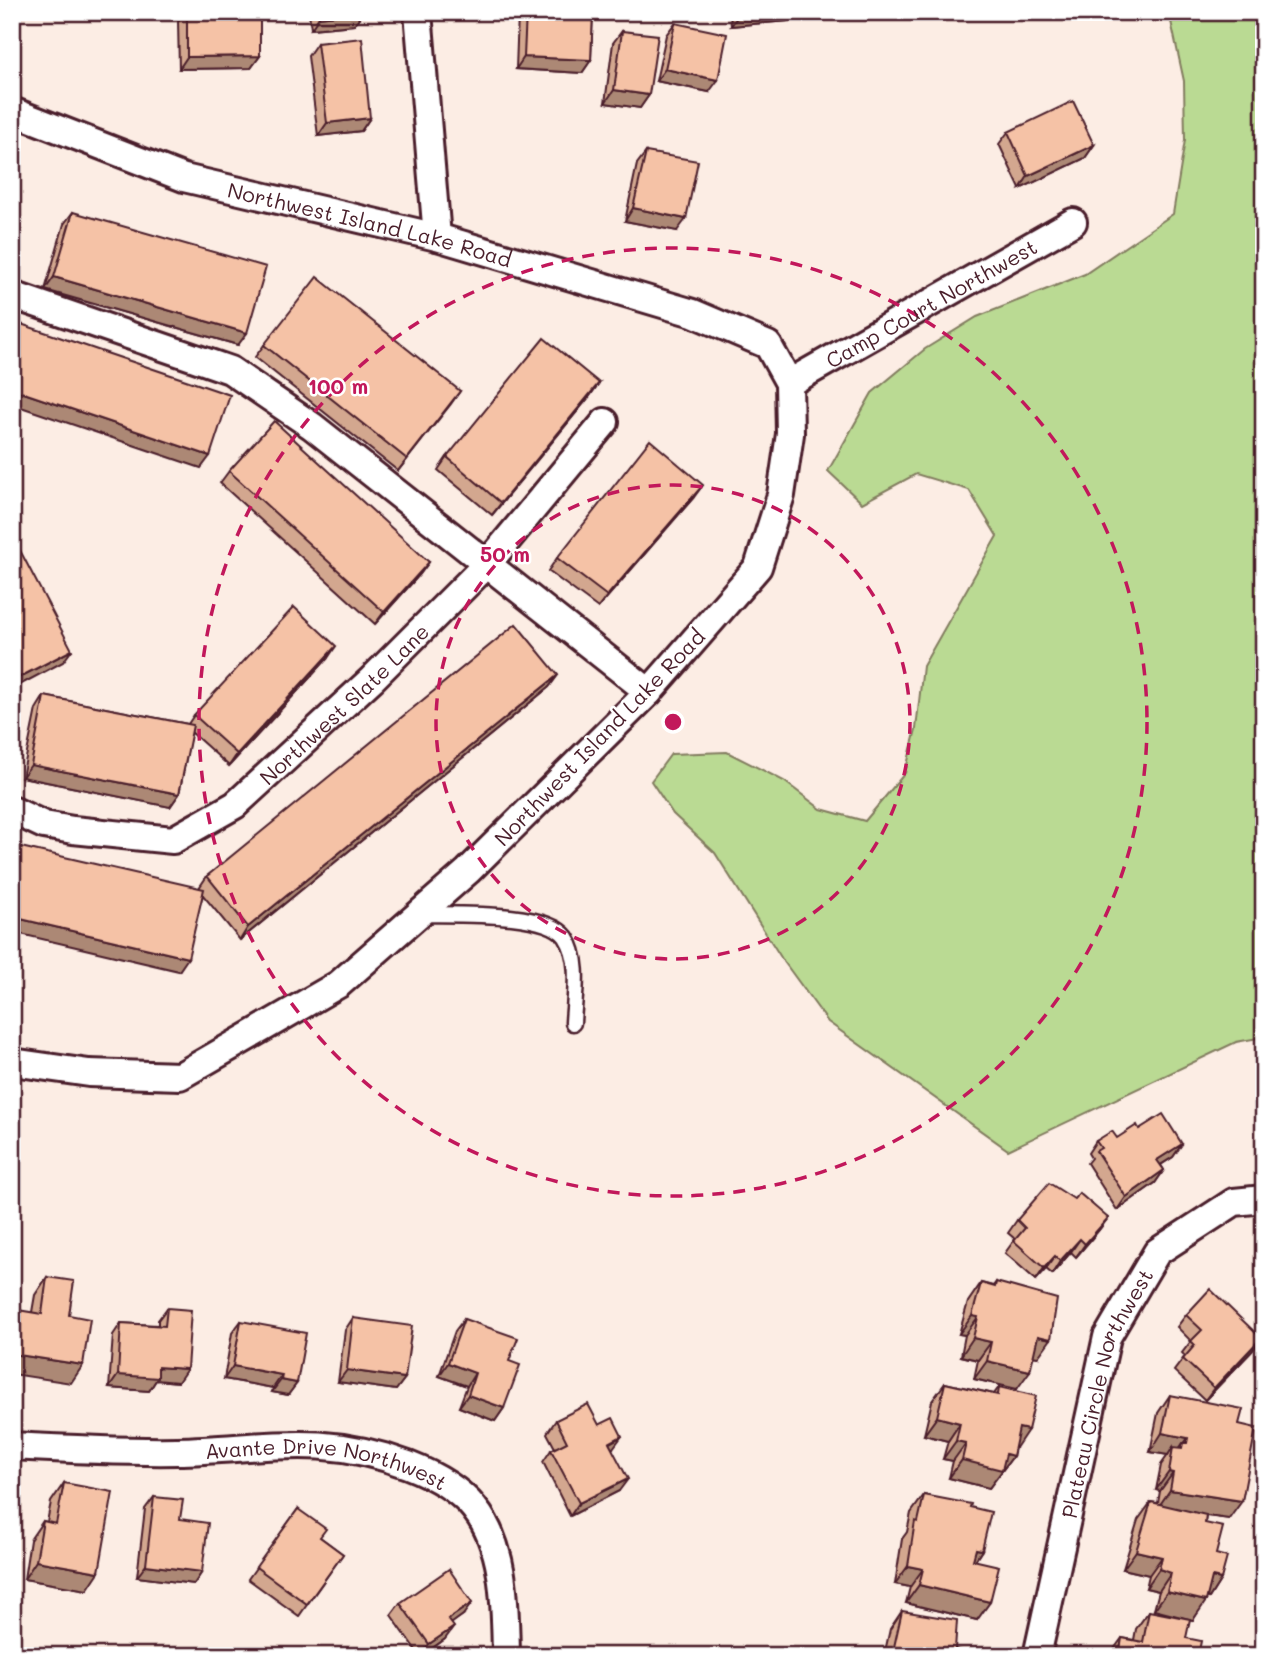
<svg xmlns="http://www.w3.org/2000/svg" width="1276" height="1668" viewBox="0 0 1276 1668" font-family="Mali,sans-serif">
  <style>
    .green { fill: #bada93; stroke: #827c5f; stroke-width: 2 }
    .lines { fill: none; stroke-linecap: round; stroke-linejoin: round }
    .service-casing { stroke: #4a1f2b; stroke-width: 19 }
    .minor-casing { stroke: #4a1f2b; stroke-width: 32 }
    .service { stroke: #fff; stroke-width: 14 }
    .minor { stroke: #fff; stroke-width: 26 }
    .wall { fill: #d3a78f; stroke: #4a1f2b; stroke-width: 2 }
    .shaded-wall { fill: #ac8874; stroke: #4a1f2b; stroke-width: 2 }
    .building { fill: #f5c2a6; stroke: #4a1f2b; stroke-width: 2 }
    .ring { fill: none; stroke: #c2185b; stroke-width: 3.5; stroke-dasharray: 12 9 }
    .labels { text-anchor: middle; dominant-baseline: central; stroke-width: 5; stroke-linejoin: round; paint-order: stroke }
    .street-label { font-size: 21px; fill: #4a1f2b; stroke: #fff }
    .centre { fill: #c2185b; stroke: #fff; stroke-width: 3.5 }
    .ring-label { font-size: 21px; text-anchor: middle; font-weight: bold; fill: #c2185b; stroke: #fff; stroke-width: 5; stroke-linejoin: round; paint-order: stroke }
  </style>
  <rect width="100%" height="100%" fill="#fcede4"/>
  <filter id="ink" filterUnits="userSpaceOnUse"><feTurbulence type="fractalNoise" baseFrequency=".0143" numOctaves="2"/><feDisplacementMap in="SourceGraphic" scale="14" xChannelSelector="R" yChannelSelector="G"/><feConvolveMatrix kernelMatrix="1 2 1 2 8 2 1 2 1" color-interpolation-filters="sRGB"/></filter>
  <g filter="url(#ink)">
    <polygon class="green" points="1169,12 1264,12 1264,1037 1236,1042 1008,1150 828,1022 782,959 715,853 673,814 651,781 671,754 727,752 784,781 821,809 865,821 905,773 916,729 923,666 997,536 969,490 916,474 862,503 828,471 872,393 925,349 977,317 1085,274 1173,214 1185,140 1184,81"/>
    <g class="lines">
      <g class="service-casing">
        <path id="service" d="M 419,914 C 452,915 547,910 566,937 C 582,961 574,997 573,1023"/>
      </g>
      <g class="minor-casing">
        <g id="minor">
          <polyline points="418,12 437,237"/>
          <path id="s1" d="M 12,111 L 184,178 L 437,237 L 693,313 L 768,345 L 789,383 L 790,434 L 781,495 L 758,567 L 649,692 L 468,871 L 339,984 L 180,1076 L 89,1073 L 12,1062"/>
          <polyline points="12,295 230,370 312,426 649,692"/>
          <path id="s2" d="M 789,383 L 1073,222"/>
          <path id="s3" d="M 12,810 L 44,825 L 73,830 L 173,840 L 235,805 L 372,679 L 488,563 L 605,422"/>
          <path id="s4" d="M 12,1446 C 67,1449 122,1452 177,1451 C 266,1449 319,1432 408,1465 C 431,1474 458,1488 474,1508 C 506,1547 505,1608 506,1656"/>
          <path id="s5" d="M 1037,1656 L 1107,1337 L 1157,1252 L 1234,1202 L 1264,1199"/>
        </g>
      </g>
      <use href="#service" class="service"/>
      <use href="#minor" class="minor"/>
    </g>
    <g class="wall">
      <polygon points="185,12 260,12 260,56 251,68 179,69 178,21"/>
      <polygon points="309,12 363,12 354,25 311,29"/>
      <polygon points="520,12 593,12 591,60 582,73 516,69 518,14"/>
      <polygon points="730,12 793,12 787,21 731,26"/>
      <polygon points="675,23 709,92 656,81 666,35"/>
      <polygon points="622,31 649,95 640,108 605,103 613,43"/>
      <polygon points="317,43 370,118 361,131 318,136 308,56"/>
      <polygon points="1008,132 1094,145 1085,158 1020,189 999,144"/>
      <polygon points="646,152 677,231 625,221 637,164"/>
      <polygon points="73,212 238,345 45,290 64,224"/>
      <polygon points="264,345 460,391 398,471 255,357"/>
      <polygon points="599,383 590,396 492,515 438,470 447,457"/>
      <polygon points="229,471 429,562 420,574 375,624 220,483"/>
      <polygon points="694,497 598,608 548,571 557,558"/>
      <polygon points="328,658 229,766 191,732 179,794 170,807 22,777 36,709 44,696 188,724 194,715"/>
      <polygon points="558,675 549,687 240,940 203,895 179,971 199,888 207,876"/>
      <polygon points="1264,1053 1264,1103 1257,1103 1257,1064"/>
      <polygon points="1139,1129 1182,1144 1173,1157 1161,1165 1164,1170 1155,1183 1117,1210 1087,1163 1091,1158 1088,1153 1096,1141 1117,1138"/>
      <polygon points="1074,1199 1108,1218 1099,1230 1076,1257 1071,1252 1052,1274 1046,1269 1036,1280 1005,1253 1015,1239 1008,1233 1017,1220"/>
      <polygon points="47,1277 69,1315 71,1383 32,1312 35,1295"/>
      <polygon points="996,1282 1038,1357 1034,1356 1017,1389 974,1379 978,1360 961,1356 965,1335 959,1334 968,1302 981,1283 993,1286"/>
      <polygon points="167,1308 178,1382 156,1380 149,1391 109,1388 113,1335 121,1323 158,1325 158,1320"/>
      <polygon points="1186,1315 1261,1338 1253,1350 1205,1400 1174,1371 1185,1356 1182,1353 1191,1341 1177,1327"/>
      <polygon points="353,1318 405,1378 396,1390 338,1382 345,1330"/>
      <polygon points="464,1319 509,1361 504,1408 495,1421 459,1407 467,1386 439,1376 455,1331"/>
      <polygon points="241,1321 297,1383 288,1395 272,1392 273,1388 224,1379 232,1333"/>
      <polygon points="945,1383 994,1394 999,1387 1016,1448 1015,1448 1013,1456 989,1488 949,1478 953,1461 943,1459 948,1441 924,1435 932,1401"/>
      <polygon points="1170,1395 1239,1424 1229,1519 1206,1516 1205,1523 1216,1554 1221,1579 1209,1598 1207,1597 1193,1620 1154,1610 1159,1591 1146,1588 1149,1575 1123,1569 1138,1520 1151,1502 1158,1503 1160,1491 1156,1490 1161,1465 1168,1455 1150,1452 1158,1413"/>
      <polygon points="556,1420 599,1425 613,1448 612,1449 619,1491 570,1516 543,1462 551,1450 555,1448 547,1433"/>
      <polygon points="64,1483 87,1590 24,1579 30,1540 43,1521 47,1522 51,1502"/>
      <polygon points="924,1495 970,1507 982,1550 975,1561 977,1620 906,1603 910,1587 895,1584 902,1539 907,1532 911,1513"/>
      <polygon points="154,1497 202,1572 194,1584 137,1577 145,1509"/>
      <polygon points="298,1509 320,1537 343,1554 299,1616 248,1579"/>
      <polygon points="400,1603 463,1615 451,1623 445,1639 422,1656 420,1656 391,1615"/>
      <polygon points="902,1611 960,1656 884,1656 890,1629"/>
      <polygon points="1149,1611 1186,1638 1198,1656 1109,1656 1122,1638 1134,1640 1136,1629"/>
    </g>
    <g class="shaded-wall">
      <polygon points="363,12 354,25 311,29 319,17"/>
      <polygon points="752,12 793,12 787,21 731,26 740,13"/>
      <polygon points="821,12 862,12 819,16"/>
      <polygon points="923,12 979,12 919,18"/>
      <polygon points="260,56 251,68 179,69 187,57"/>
      <polygon points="524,57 591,60 582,73 516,69"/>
      <polygon points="665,69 718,80 709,92 656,81"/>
      <polygon points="614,90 649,95 640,108 605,103"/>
      <polygon points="370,118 361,131 318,136 327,123"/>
      <polygon points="1094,145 1085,158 1020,189 1028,176"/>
      <polygon points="633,208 686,219 677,231 625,221"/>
      <polygon points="54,277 247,333 238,345 45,290"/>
      <polygon points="599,383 590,396 492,515 501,503"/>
      <polygon points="12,389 210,456 201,468 12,404"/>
      <polygon points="460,391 451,404 398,471 407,459"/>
      <polygon points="703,485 694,497 598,608 607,596"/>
      <polygon points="429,562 420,574 375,624 384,612"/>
      <polygon points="336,646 328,658 229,766 237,754"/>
      <polygon points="72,650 63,662 12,689 12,681"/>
      <polygon points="558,675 549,687 240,940 248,927"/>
      <polygon points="31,765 179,794 170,807 22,777"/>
      <polygon points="12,917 188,958 179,971 12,932"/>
      <polygon points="1264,1093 1264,1103 1257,1103"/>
      <polygon points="1182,1144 1173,1157 1149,1172 1157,1160"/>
      <polygon points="1164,1170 1155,1183 1117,1210 1126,1197"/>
      <polygon points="1108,1218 1099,1230 1076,1257 1085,1244"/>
      <polygon points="1080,1239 1071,1252 1052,1274 1060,1261"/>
      <polygon points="1055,1256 1046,1269 1036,1280 1044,1268"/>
      <polygon points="972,1316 978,1317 965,1335 959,1334"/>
      <polygon points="1038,1336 1051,1339 1038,1357 1025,1355"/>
      <polygon points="973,1338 991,1342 978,1360 961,1356"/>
      <polygon points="1261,1338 1253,1350 1205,1400 1214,1388"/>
      <polygon points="12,1354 83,1365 71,1383 12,1374"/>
      <polygon points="987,1361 1030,1371 1017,1389 974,1379"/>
      <polygon points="448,1363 475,1373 467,1386 439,1376"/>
      <polygon points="233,1366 282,1375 273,1388 224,1379"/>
      <polygon points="158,1367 187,1369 178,1382 156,1380 149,1391 109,1388 118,1375"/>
      <polygon points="347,1370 405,1378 396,1390 338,1382"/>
      <polygon points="281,1380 297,1383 288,1395 272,1392"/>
      <polygon points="468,1395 504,1408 495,1421 459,1407"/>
      <polygon points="937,1417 960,1423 948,1441 924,1435"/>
      <polygon points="1019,1428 1028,1430 1016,1448 1006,1446"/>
      <polygon points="1162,1433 1188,1438 1182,1446 1183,1443 1174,1456 1173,1447 1168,1455 1150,1452"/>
      <polygon points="622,1436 613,1448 601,1455 609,1443"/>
      <polygon points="956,1441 966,1443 953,1461 943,1459"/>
      <polygon points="1006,1454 1013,1456 989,1488 949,1478 962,1460"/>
      <polygon points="1169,1472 1173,1473 1160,1491 1156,1490"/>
      <polygon points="628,1479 619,1491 570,1516 579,1503"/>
      <polygon points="1170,1490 1242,1501 1229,1519 1157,1509"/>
      <polygon points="976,1549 982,1550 970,1568"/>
      <polygon points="1136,1551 1162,1557 1149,1575 1123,1569"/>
      <polygon points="36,1561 99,1572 87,1590 24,1579"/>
      <polygon points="146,1565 202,1572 194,1584 137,1577"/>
      <polygon points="908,1566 923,1569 910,1587 895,1584"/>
      <polygon points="1159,1569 1171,1573 1159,1591 1146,1588"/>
      <polygon points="1212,1577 1221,1579 1209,1598 1199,1595"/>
      <polygon points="919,1585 990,1602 977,1620 906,1603"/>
      <polygon points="1167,1592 1206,1601 1193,1620 1154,1610"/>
      <polygon points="472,1603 463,1615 440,1632 448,1619"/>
      <polygon points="454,1627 445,1639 421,1656 429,1644"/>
    </g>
    <g class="building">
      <polygon points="187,12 260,12 260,56 187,57"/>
      <polygon points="319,12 363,12 319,17"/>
      <polygon points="526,12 593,12 591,60 524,57"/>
      <polygon points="675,23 727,34 718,80 665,69"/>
      <polygon points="622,31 658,35 649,95 614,90"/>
      <polygon points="362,38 370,118 327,123 317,43"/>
      <polygon points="1073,101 1094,145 1028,176 1008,132"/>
      <polygon points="646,152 698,161 686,219 633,208"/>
      <polygon points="73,212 266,267 247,333 54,277"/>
      <polygon points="317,277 460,391 407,459 264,345"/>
      <polygon points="12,321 230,395 210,456 12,389"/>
      <polygon points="544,338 599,383 501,503 447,457"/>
      <polygon points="274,421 429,562 384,612 229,471"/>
      <polygon points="650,440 703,485 607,596 557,558"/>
      <polygon points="12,535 72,650 12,681"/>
      <polygon points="294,607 336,646 237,754 194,715"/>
      <polygon points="516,624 558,675 248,927 207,876"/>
      <polygon points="44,696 193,725 179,794 31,765"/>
      <polygon points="12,845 204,889 188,958 12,917"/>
      <polygon points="1163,1114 1182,1144 1157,1160 1164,1170 1126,1197 1096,1151 1101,1148 1096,1141 1112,1131 1117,1138 1137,1125 1139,1129"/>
      <polygon points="1049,1183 1074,1199 1079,1193 1108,1218 1085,1244 1080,1239 1060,1261 1055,1256 1044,1268 1014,1241 1025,1228 1017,1220"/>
      <polygon points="47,1277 74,1281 69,1315 90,1319 83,1365 12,1354 12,1309 42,1314"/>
      <polygon points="996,1282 1057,1299 1051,1339 1038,1336 1030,1371 987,1361 991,1342 973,1338 978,1317 972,1316 981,1283 995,1287"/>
      <polygon points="1210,1289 1261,1338 1214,1388 1183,1359 1195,1345 1191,1341 1202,1330 1186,1315"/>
      <polygon points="167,1308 191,1310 187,1369 158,1367 158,1378 118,1375 121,1323 165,1326"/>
      <polygon points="353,1318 412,1326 405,1378 347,1370"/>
      <polygon points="464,1319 518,1338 509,1361 520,1365 504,1408 468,1395 475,1373 448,1363"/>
      <polygon points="241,1321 306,1333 297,1383 281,1380 282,1375 233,1366"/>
      <polygon points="945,1383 998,1395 999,1387 1036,1396 1028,1430 1019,1428 1013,1456 1006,1454 1002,1470 962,1460 966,1443 956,1441 960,1423 937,1417"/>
      <polygon points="1170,1395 1243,1409 1239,1424 1256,1428 1242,1501 1170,1490 1173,1473 1169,1472 1173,1447 1182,1448 1183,1443 1187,1443 1188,1438 1162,1433"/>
      <polygon points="588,1404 599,1425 613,1418 622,1436 609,1443 628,1479 579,1503 551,1450 567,1442 556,1420"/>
      <polygon points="64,1483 113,1492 99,1572 36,1561 43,1521 56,1524"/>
      <polygon points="924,1495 971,1504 970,1507 991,1512 982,1550 976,1549 973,1560 999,1566 990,1602 919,1585 923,1569 908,1566 915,1521 918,1522"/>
      <polygon points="154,1497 183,1500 180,1519 208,1523 202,1572 146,1565"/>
      <polygon points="1151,1502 1206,1515 1205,1523 1223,1527 1216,1554 1227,1557 1221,1579 1212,1577 1206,1601 1167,1592 1171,1573 1159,1569 1162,1557 1136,1551"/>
      <polygon points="298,1509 326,1529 320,1537 343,1554 307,1604 256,1567"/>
      <polygon points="449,1569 472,1603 448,1619 454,1627 429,1644 400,1603"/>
      <polygon points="902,1611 957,1620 955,1649 961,1651 960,1656 892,1656"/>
      <polygon points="1149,1611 1190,1619 1186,1638 1201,1641 1198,1656 1119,1656 1122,1638 1143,1642"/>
    </g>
  </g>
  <g class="ring">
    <circle cx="673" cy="722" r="237"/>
    <circle cx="673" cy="722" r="474"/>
  </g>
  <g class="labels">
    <g class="street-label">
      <text stroke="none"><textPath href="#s1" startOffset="376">Northwest Island Lake Road</textPath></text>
      <text stroke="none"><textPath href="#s2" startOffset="163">Camp Court Northwest</textPath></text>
      <text stroke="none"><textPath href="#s3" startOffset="385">Northwest Slate Lane</textPath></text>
      <text transform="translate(599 737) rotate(-46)">Northwest Island Lake Road</text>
      <text stroke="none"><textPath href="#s5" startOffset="273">Plateau Circle Northwest</textPath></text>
      <text stroke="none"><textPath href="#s4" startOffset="317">Avante Drive Northwest</textPath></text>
    </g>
  </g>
  <circle cx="673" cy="722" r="10" class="centre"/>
  <g class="ring-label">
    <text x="338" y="394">100 m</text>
    <text x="505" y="562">50 m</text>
  </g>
  <rect width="1276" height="1668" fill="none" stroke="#fff" stroke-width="42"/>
  <rect x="21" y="21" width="1234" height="1626" fill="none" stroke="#4a1f2b" stroke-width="2.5" filter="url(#ink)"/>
</svg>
